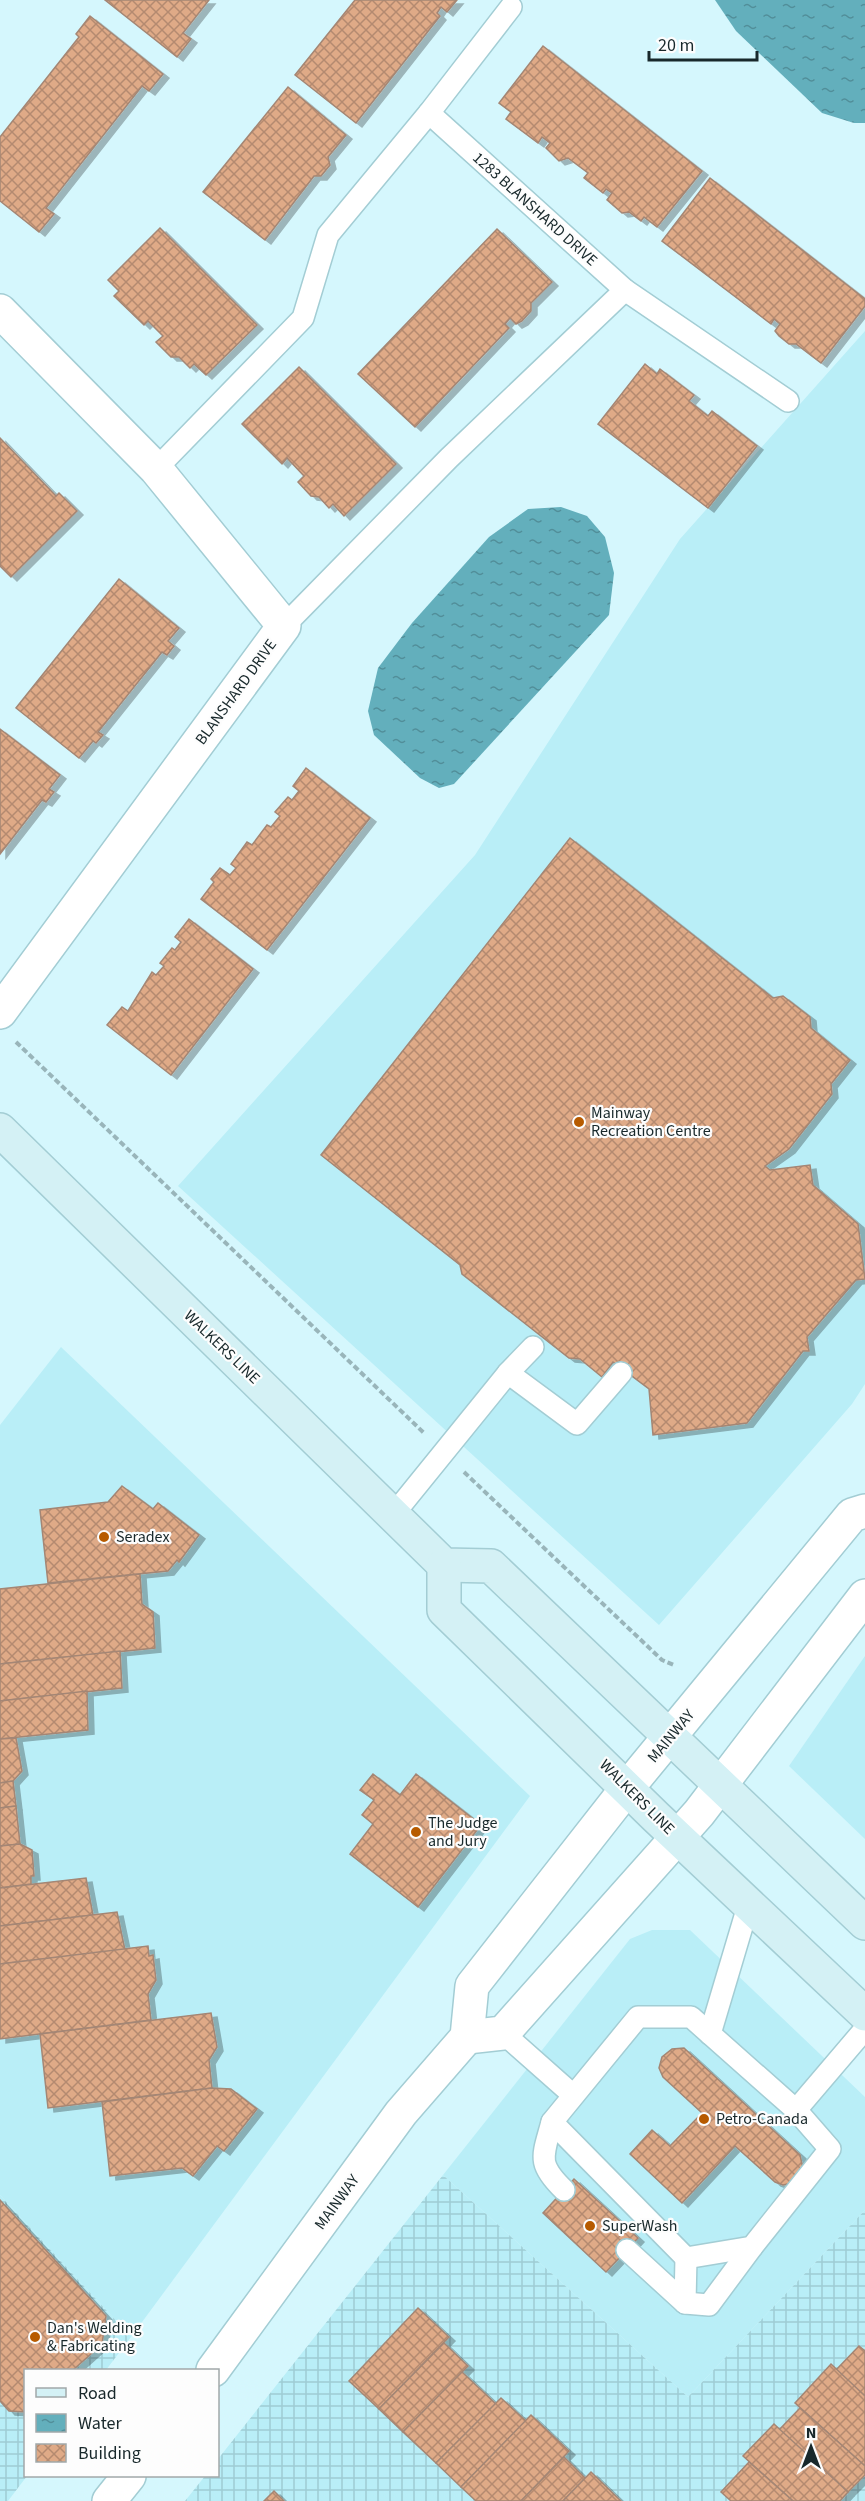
<svg xmlns="http://www.w3.org/2000/svg" width="865" height="2501" viewBox="0 0 865 2501" font-family="'Source Sans 3',sans-serif">
  <style>
    .built { fill: #b9eef7 }
    .industrial { fill: url(#industrial-grid) }
    .water { fill: url(#water-ripples) }
    .building { fill: url(#building-cross-hatch); stroke: #a48674; stroke-width: 1.5; filter: url(#shadow) }
    .lines { fill: none; stroke-linecap: round; stroke-linejoin: round }
    .service-casing { stroke: #a3cdd4; stroke-width: 24 }
    .minor-casing { stroke: #a3cdd4; stroke-width: 36 }
    .tertiary-casing { stroke: #a3cdd4; stroke-width: 36 }
    .secondary-casing { stroke: #a3cdd4; stroke-width: 36 }
    .path { stroke: #99b5ba; stroke-width: 4; stroke-dasharray: 6 3; stroke-linecap: butt }
    .service { stroke: #fff; stroke-width: 21 }
    .minor { stroke: #fff; stroke-width: 33 }
    .tertiary { stroke: #fff; stroke-width: 33 }
    .secondary { stroke: #d4f1f5; stroke-width: 33 }
    .poi-dot { fill: #b75b00; stroke: #fdfdfd; stroke-width: 2 }
    .labels { text-anchor: middle; dominant-baseline: central; stroke-width: 4.5; stroke-linejoin: round; paint-order: stroke }
    .street-label { font-size: 16px; fill: #18282b; stroke: #fdfdfd }
    .poi-label { font-size: 16px; fill: #18282b; stroke: #fdfdfd; text-anchor: start }
  </style>
  <defs>
    <pattern id="industrial-grid" width="8" height="8" patternUnits="userSpaceOnUse" patternTransform="scale(1.5)"><rect width="8" height="8" fill="#b9eef7"/><path d="M0 4h8M4 0v8" fill="none" stroke="#9eccd4"/></pattern>
    <pattern id="water-ripples" width="26" height="14" patternUnits="userSpaceOnUse" patternTransform="scale(1.5)"><rect width="26" height="14" fill="#63afbc"/><path d="M2 4q2-2 4 0t4 0M15 11q2-2 4 0t4 0" fill="none" stroke="#518e99"/></pattern>
    <pattern id="building-cross-hatch" width="8" height="8" patternUnits="userSpaceOnUse" patternTransform="scale(1.5)"><rect width="8" height="8" fill="#dfaa87"/><path d="M0 0l8 8M0 8l8-8" fill="none" stroke="#b48a6f"/></pattern>
    <filter id="shadow"><feDropShadow dx="6" dy="4" stdDeviation="0" flood-color="#0004"/></filter>
  </defs>
  <rect width="100%" height="100%" fill="#d5f7fd"/>
  <g class="built">
    <polygon points="865,331 865,1384 852,1404 659,1625 178,1186 475,855 680,539"/>
    <polygon points="61,1347 530,1796 131,2337 0,2195 0,1425"/>
    <polygon points="865,1656 865,1839 789,1766"/>
    <polygon points="652,1930 690,1930 865,2097 865,2210 688,2397 443,2175 630,1939"/>
  </g>
  <g class="industrial">
    <polygon points="443,2175 688,2397 865,2210 865,2501 185,2501 205,2476 218,2476 218,2459"/>
    <polygon points="0,2195 131,2337 106,2370 26,2370 27,2476 8,2501 0,2501"/>
  </g>
  <g class="water">
    <polygon points="715,0 865,0 865,123 854,123 822,113 736,31"/>
    <polygon points="561,507 587,516 605,537 614,573 609,615 454,784 439,788 420,778 374,735 368,711 378,668 412,623 489,537 528,509"/>
  </g>
  <g class="building">
    <polygon points="105,0 209,0 183,33 191,39 177,57"/>
    <polygon points="355,0 457,0 447,12 441,7 437,13 440,16 356,123 295,75"/>
    <polygon points="90,16 163,74 149,91 142,86 46,208 54,214 39,232 0,201 0,137 79,37 76,34"/>
    <polygon points="543,46 702,171 657,227 644,217 641,221 629,212 622,213 607,200 612,193 606,189 603,193 584,178 588,173 568,158 559,161 546,148 550,143 542,137 538,143 506,119 511,112 499,103"/>
    <polygon points="288,87 346,135 328,157 330,165 321,176 314,176 265,240 203,192"/>
    <polygon points="710,178 865,299 865,306 821,363 796,344 789,344 779,336 775,331 780,324 774,319 771,324 662,241"/>
    <polygon points="160,228 257,325 206,375 194,364 190,368 179,357 171,357 156,342 163,336 148,321 144,325 114,296 119,291 108,280"/>
    <polygon points="497,229 552,282 531,303 531,311 522,321 516,324 510,318 505,324 509,328 415,427 358,374"/>
    <polygon points="645,364 657,374 660,369 694,395 689,401 708,416 712,411 757,446 708,508 598,424"/>
    <polygon points="299,367 396,464 344,516 333,504 329,508 319,497 311,496 298,482 304,476 287,458 282,464 242,424"/>
    <polygon points="0,438 56,496 59,493 77,511 11,577 0,566"/>
    <polygon points="119,579 179,628 168,641 174,646 167,655 162,652 98,732 103,735 96,743 93,741 79,758 16,708"/>
    <polygon points="0,729 60,775 49,789 54,792 46,802 42,800 0,854"/>
    <polygon points="306,768 370,818 267,950 201,899 214,882 211,879 220,868 230,875 236,868 231,864 247,842 252,845 267,825 271,827 280,816 275,812 288,797 292,800 299,791 293,786"/>
    <polygon points="570,838 773,998 783,996 810,1017 811,1028 850,1060 831,1084 832,1094 789,1149 765,1166 770,1170 810,1165 813,1185 858,1224 865,1279 856,1280 807,1337 809,1351 803,1351 747,1423 653,1435 649,1389 613,1362 602,1377 580,1359 569,1358 462,1274 460,1265 321,1155"/>
    <polygon points="189,919 253,969 171,1075 107,1025 122,1007 128,1011 152,972 156,975 164,966 160,963 172,948 175,950 181,942 175,937"/>
    <polygon points="122,1486 153,1509 158,1503 199,1535 179,1562 177,1560 168,1571 48,1583 40,1510 108,1502"/>
    <polygon points="140,1574 142,1604 153,1612 155,1648 0,1664 0,1589"/>
    <polygon points="120,1651 122,1688 0,1701 0,1664"/>
    <polygon points="87,1691 88,1730 0,1739 0,1701"/>
    <polygon points="16,1738 22,1771 13,1781 0,1783 0,1739"/>
    <polygon points="373,1774 400,1795 416,1774 481,1825 418,1907 350,1854 373,1824 362,1815 374,1800 360,1790"/>
    <polygon points="13,1781 16,1806 0,1808 0,1783"/>
    <polygon points="16,1806 20,1844 0,1846 0,1808"/>
    <polygon points="20,1844 32,1850 34,1876 31,1876 31,1884 0,1888 0,1846"/>
    <polygon points="86,1878 93,1915 0,1926 0,1888"/>
    <polygon points="117,1912 125,1950 0,1964 0,1926"/>
    <polygon points="148,1946 149,1956 153,1955 156,1980 148,1994 151,2020 0,2039 0,1964"/>
    <polygon points="211,2013 217,2047 209,2060 212,2088 48,2108 40,2034"/>
    <polygon points="684,2048 800,2155 803,2169 796,2182 783,2185 775,2182 735,2146 682,2203 630,2154 652,2130 670,2146 702,2113 663,2077 659,2068 662,2057 672,2049"/>
    <polygon points="212,2088 231,2089 257,2109 224,2151 217,2146 193,2176 182,2168 110,2176 102,2102"/>
    <polygon points="574,2179 638,2238 606,2272 543,2213"/>
    <polygon points="0,2200 106,2316 102,2344 73,2370 26,2370 26,2412 9,2411 0,2401"/>
    <polygon points="418,2308 449,2337 379,2409 349,2381"/>
    <polygon points="444,2343 468,2366 403,2432 379,2409"/>
    <polygon points="859,2346 865,2351 865,2396 836,2370"/>
    <polygon points="831,2364 865,2396 865,2466 795,2403"/>
    <polygon points="462,2372 496,2404 436,2463 403,2432"/>
    <polygon points="501,2398 526,2421 461,2487 436,2463"/>
    <polygon points="800,2408 865,2466 865,2475 848,2492 779,2430"/>
    <polygon points="531,2415 569,2451 521,2501 476,2501 461,2487"/>
    <polygon points="774,2424 848,2492 840,2501 793,2501 743,2456"/>
    <polygon points="564,2457 585,2478 563,2501 521,2501"/>
    <polygon points="749,2462 793,2501 731,2501 721,2492"/>
    <polygon points="591,2472 621,2501 563,2501"/>
    <polygon points="274,2491 284,2501 264,2501"/>
  </g>
  <g class="lines">
    <g class="service-casing">
      <g id="service">
        <polyline points="429,113 511,7"/>
        <polyline points="625,290 788,401"/>
        <polyline points="156,469 303,318 328,235 429,113 625,290 449,458 284,626"/>
        <polyline points="508,1373 577,1424 621,1373"/>
        <polyline points="393,1515 508,1373 533,1347"/>
        <polygon points="638,2017 691,2017 796,2110 830,2149 752,2247 686,2258 552,2122"/>
        <polyline points="503,2033 573,2095"/>
        <polyline points="710,2034 749,1903"/>
        <polyline points="796,2110 865,2029"/>
        <path d="M 552,2122 C 543,2156 536,2163 564,2190"/>
        <polyline points="627,2250 685,2303 709,2305 752,2247"/>
        <polyline points="685,2303 686,2258"/>
      </g>
    </g>
    <g class="minor-casing">
      <polyline id="minor" points="0,311 156,469 284,626 0,1012"/>
    </g>
    <g class="tertiary-casing">
      <g id="tertiary">
        <polyline points="467,2037 503,2033 699,1813 865,1596"/>
        <polyline points="213,2370 401,2113 467,2037 472,1986 628,1787 852,1515 865,1511"/>
        <polyline points="109,2501 129,2476"/>
      </g>
    </g>
    <g class="secondary-casing">
      <g id="secondary">
        <polyline points="0,1130 444,1565 491,1566 865,1923"/>
        <polyline points="444,1565 444,1610 656,1817 865,2014"/>
      </g>
    </g>
    <g class="path">
      <polyline points="16,1042 424,1433"/>
      <polyline points="464,1472 662,1660 674,1665"/>
    </g>
    <use href="#service" class="service"/>
    <use href="#minor" class="minor"/>
    <use href="#tertiary" class="tertiary"/>
    <use href="#secondary" class="secondary"/>
  </g>
  <g class="poi-dot">
    <circle cx="579" cy="1122" r="6"/>
    <circle cx="104" cy="1537" r="6"/>
    <circle cx="416" cy="1832" r="6"/>
    <circle cx="704" cy="2119" r="6"/>
    <circle cx="590" cy="2226" r="6"/>
    <circle cx="35" cy="2337" r="6"/>
  </g>
  <g class="labels">
    <g class="street-label">
      <text transform="translate(535 209) rotate(42)">1283 BLANSHARD DRIVE</text>
      <text transform="translate(236 692) rotate(-54)">BLANSHARD DRIVE</text>
      <text transform="translate(222 1347) rotate(44)">WALKERS LINE</text>
      <text transform="translate(671 1736) rotate(-50)">MAINWAY</text>
      <text transform="translate(637 1797) rotate(45)">WALKERS LINE</text>
      <text transform="translate(337 2202) rotate(-54)">MAINWAY</text>
    </g>
    <g class="poi-label">
      <text x="591" y="1113">Mainway<tspan x="591" dy="18">Recreation Centre</tspan></text>
      <text x="116" y="1537">Seradex</text>
      <text x="428" y="1823">The Judge<tspan x="428" dy="18">and Jury</tspan></text>
      <text x="716" y="2119">Petro-Canada</text>
      <text x="602" y="2226">SuperWash</text>
      <text x="47" y="2328">Dan's Welding<tspan x="47" dy="18">&amp; Fabricating</tspan></text>
    </g>
  </g>
  <rect x="24" y="2369" width="195" height="108" fill="#fdfdfd" stroke="#a1a8a9" stroke-width="1.5"/>
  <rect x="36" y="2388" width="30" height="9" fill="#d4f1f5" stroke="#a1a8a9" stroke-width="1.5"/>
  <text x="78" y="2399" font-size="18" fill="#18282b">Road</text>
  <rect x="36" y="2414" width="30" height="18" fill="url(#water-ripples)" stroke="#a1a8a9" stroke-width="1.5"/>
  <text x="78" y="2429" font-size="18" fill="#18282b">Water</text>
  <rect x="36" y="2444" width="30" height="18" fill="url(#building-cross-hatch)" stroke="#a1a8a9" stroke-width="1.5"/>
  <text x="78" y="2459" font-size="18" fill="#18282b">Building</text>
  <g transform="translate(811 2447)" stroke="#fdfdfd" stroke-width="4.5" paint-order="stroke">
  <path d="M0-4.5L10 22L0 15L-10 22Z" fill="#18282b"/>
  <text y="-9" font-size="16" font-weight="bold" text-anchor="middle" fill="#18282b">N</text>
  </g>
  <path d="M649 51v9h108v-9" fill="none" stroke="#18282b" stroke-width="3"/>
  <text x="658" y="51" font-size="18" fill="#18282b" stroke="#fdfdfd" stroke-width="4.5" paint-order="stroke">20 m</text>
</svg>
